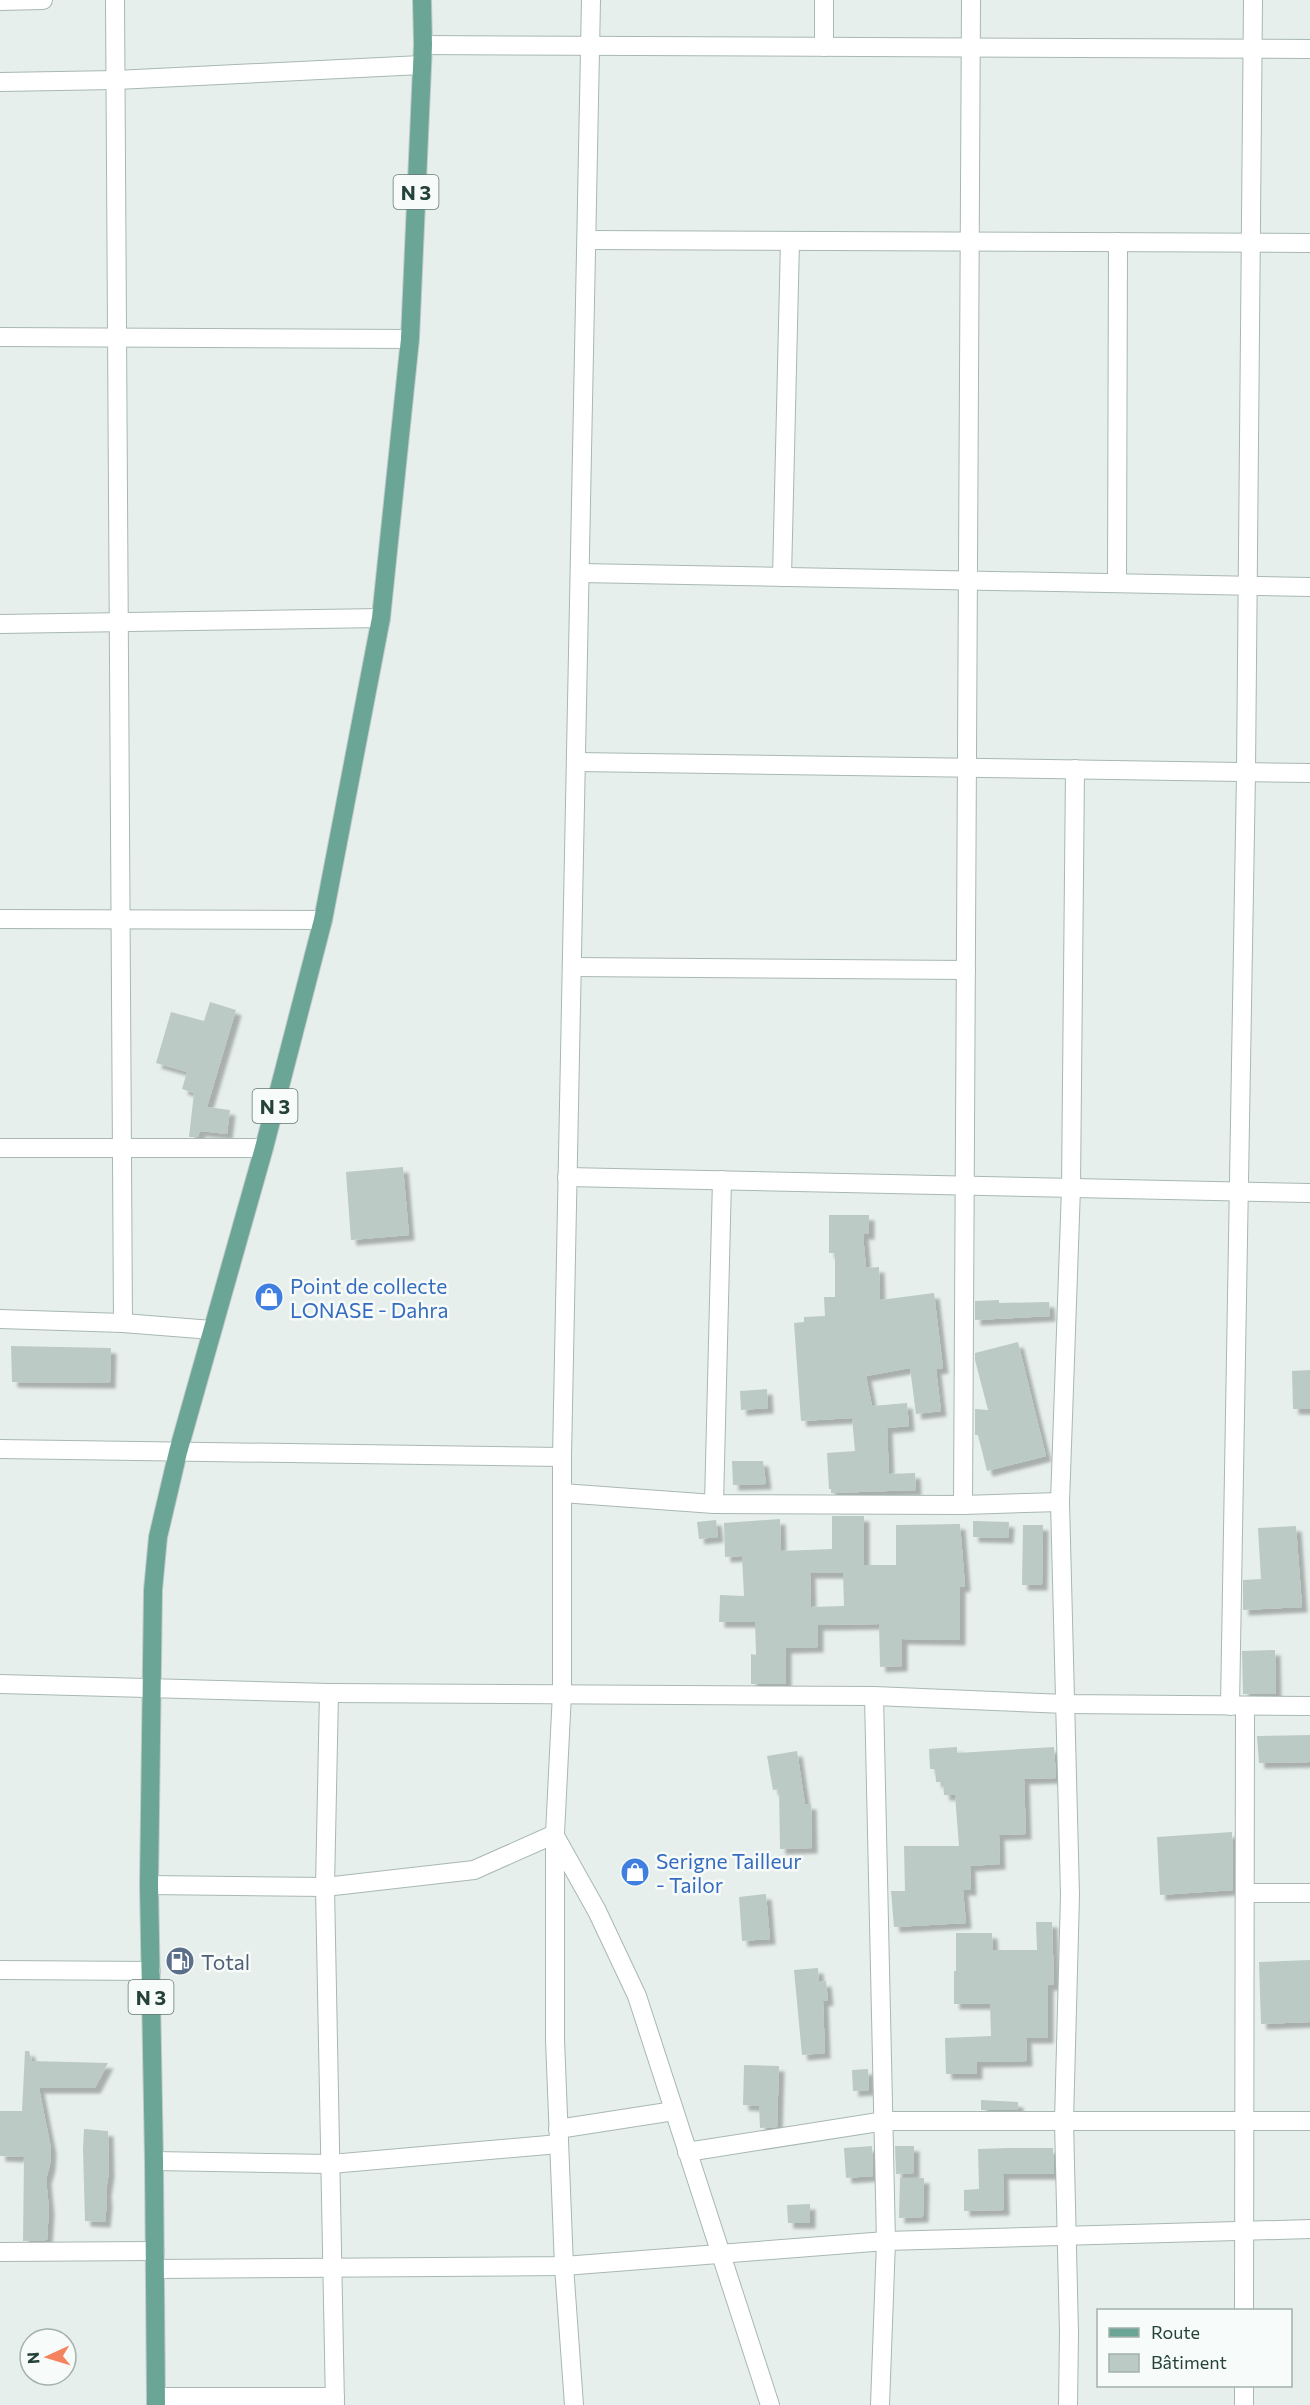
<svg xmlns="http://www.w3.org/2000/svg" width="1310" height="2405" viewBox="0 0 1310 2405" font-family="Commissioner,sans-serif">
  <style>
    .building { fill: #bbcac4; fill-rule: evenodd; filter: url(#shadow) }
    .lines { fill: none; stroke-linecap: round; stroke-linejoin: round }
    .minor-casing { stroke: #a8b8b2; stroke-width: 20 }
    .major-casing { stroke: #c2cac8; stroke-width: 20 }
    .minor { stroke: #fff; stroke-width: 18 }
    .major { stroke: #6aa596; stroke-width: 18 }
    .labels { text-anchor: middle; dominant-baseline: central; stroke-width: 5; stroke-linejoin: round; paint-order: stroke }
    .shield { fill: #f7fbf9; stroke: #637a73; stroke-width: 1.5 }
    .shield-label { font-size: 20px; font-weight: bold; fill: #24423a }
    .shop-label { font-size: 21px; fill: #366cbe; stroke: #f7fbf9; text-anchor: start }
    .service-label { font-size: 21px; fill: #4e5e75; stroke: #f7fbf9; text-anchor: start }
  </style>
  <defs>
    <filter id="shadow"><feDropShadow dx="5.5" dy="5.5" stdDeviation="1.5" flood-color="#0004"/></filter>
  </defs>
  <rect width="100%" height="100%" fill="#e6efeb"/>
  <g class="building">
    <polygon points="210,1002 236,1010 207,1107 230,1110 227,1134 200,1131 198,1137 189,1137 194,1093 182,1089 187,1072 156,1063 171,1012 204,1021"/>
    <polygon points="403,1167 409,1235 351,1240 346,1172"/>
    <polygon points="829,1215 869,1215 869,1234 863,1234 866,1268 879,1267 880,1300 934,1293 943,1368 936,1369 941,1411 916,1414 910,1368 866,1376 872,1406 907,1403 909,1426 887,1428 889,1474 915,1473 916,1490 831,1493 831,1489 829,1489 827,1453 855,1451 852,1418 801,1421 794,1323 804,1322 804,1317 825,1316 824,1297 835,1297 835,1253 829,1253"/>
    <polygon points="999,1300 999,1303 1049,1302 1050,1316 975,1320 975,1301"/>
    <polygon points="1018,1342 1046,1456 987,1471 978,1435 975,1435 975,1409 988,1410 975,1360 975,1353"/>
    <polygon points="11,1346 111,1348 110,1383 12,1382"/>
    <polygon points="1310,1370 1310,1409 1293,1409 1292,1371"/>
    <polygon points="767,1389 768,1408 741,1410 740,1391"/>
    <polygon points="732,1461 763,1461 766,1484 733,1485"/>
    <path d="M 832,1516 L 864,1516 L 864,1565 L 896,1565 L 896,1525 L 960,1524 L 965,1586 L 960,1587 L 960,1640 L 902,1639 L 902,1666 L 880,1667 L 879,1624 L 818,1625 L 818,1647 L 786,1648 L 786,1684 L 751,1684 L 751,1654 L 756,1655 L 755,1622 L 719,1622 L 720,1595 L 744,1596 L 742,1556 L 725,1557 L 724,1523 L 780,1519 L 781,1551 L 832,1549 ZM 810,1573 L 843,1573 L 844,1606 L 811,1607 Z"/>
    <polygon points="716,1520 718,1537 699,1539 697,1522"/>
    <polygon points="973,1521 1009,1522 1008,1538 973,1537"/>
    <polygon points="1023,1525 1043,1525 1042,1585 1022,1585"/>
    <polygon points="1296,1526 1302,1607 1243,1610 1243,1580 1261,1579 1258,1528"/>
    <polygon points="1275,1650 1276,1694 1243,1694 1242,1651"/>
    <polygon points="1310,1735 1310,1762 1259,1763 1257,1736"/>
    <polygon points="957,1747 957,1753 1054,1747 1056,1778 1024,1779 1026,1834 999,1835 1000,1864 970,1866 971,1890 963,1890 966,1923 894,1927 891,1891 905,1891 904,1846 959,1846 955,1795 944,1795 943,1782 936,1782 935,1769 930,1769 929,1749"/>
    <polygon points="797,1751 805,1804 811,1804 812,1848 780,1849 779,1789 773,1790 767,1756"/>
    <polygon points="1232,1832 1233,1890 1160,1895 1157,1837"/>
    <polygon points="766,1894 770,1939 742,1941 739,1897"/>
    <polygon points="1036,1922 1052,1922 1054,1985 1048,1985 1048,2038 1026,2038 1027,2061 977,2062 977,2074 946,2074 945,2038 991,2036 990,2004 954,2004 954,1971 956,1971 956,1933 992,1933 993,1950 1037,1950"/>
    <polygon points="1310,1960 1310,2022 1261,2024 1259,1962"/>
    <polygon points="818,1968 819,1982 826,1981 828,2000 823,2001 825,2053 802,2055 794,1970"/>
    <polygon points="25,2051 29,2051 32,2061 108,2063 95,2088 39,2088 51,2148 50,2165 46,2179 49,2209 47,2240 23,2241 24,2157 0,2156 0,2111 22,2111"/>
    <polygon points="744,2065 779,2066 777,2127 760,2128 759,2106 743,2105"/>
    <polygon points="868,2069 869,2090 853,2091 852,2070"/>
    <polygon points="981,2100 1018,2102 1018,2110 981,2110"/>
    <polygon points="84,2129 108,2131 109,2172 106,2191 107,2202 105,2222 85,2221 83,2149"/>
    <polygon points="872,2146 873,2176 846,2178 844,2148"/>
    <polygon points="895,2146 914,2146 914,2173 896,2174"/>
    <polygon points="1009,2148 1053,2148 1054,2174 1003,2174 1004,2210 964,2211 964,2190 979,2189 978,2149"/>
    <polygon points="900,2178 924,2178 923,2217 899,2218"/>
    <polygon points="810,2204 810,2223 788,2223 787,2205"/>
  </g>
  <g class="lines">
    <g class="minor-casing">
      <g id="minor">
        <polyline points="115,0 123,1323"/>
        <polyline points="0,1 43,0"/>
        <polyline points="423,45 1310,49"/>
        <polyline points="824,47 824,0"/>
        <polyline points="0,82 116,80 421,65"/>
        <polyline points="588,240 1310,243"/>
        <polyline points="0,337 410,339"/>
        <polyline points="581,573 1310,587"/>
        <polyline points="782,577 790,241"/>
        <polyline points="1117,583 1118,242"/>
        <polyline points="0,624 381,618"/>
        <polyline points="577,762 1310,773"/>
        <polyline points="0,919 323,920"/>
        <polyline points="572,967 966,970"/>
        <polyline points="0,1148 264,1148"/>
        <polyline points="567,1177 1310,1193"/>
        <polyline points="0,1319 123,1323 212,1330"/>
        <polyline points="0,1449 562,1457"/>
        <polyline points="562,1493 714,1504 963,1505 1060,1502"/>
        <polyline points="714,1504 722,1180"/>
        <polyline points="963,1505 971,0"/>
        <polyline points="0,1684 329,1693 874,1696 1066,1704 1310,1706"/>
        <polyline points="329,1693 325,1887 335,2405"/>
        <polyline points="874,1696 886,2241 880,2405"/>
        <polyline points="1230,1706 1246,772 1253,0"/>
        <polyline points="555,1836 597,1911 637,1996 770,2405"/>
        <polyline points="149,1885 325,1887 474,1870 555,1834"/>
        <polyline points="1245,1893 1310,1893"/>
        <polyline points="0,1970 151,1971"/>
        <polyline points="558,2129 674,2111"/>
        <polyline points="687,2152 885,2121 1310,2121"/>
        <polyline points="154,2161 331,2164 559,2144"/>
        <polyline points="0,2252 155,2251"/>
        <polyline points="155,2269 564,2266 886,2241 1310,2229"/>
        <polyline points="1244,2310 1245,1706"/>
        <polyline points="156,2397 335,2397"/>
        <polyline points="574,2405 564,2266 555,2040 555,1834 562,1693 562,1457 591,0"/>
        <polyline points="1068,2405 1069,2333 1064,2121 1070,1895 1060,1502 1071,1188 1075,769"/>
        <polyline points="1244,2405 1244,2386"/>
      </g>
    </g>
    <g class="major-casing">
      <polyline id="major" points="156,2405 154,2161 149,1885 153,1590 158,1537 178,1452 264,1148 323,920 381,618 410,339 423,45 422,0"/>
    </g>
    <use href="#minor" class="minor"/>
    <use href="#major" class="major"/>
  </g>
  <defs>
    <g id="shop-disc" transform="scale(1.5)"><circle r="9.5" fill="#3f7fe0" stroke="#f7fbf9"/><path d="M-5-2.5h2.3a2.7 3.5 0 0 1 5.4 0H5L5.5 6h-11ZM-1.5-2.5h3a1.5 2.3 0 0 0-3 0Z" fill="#fff"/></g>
    <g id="fuel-disc" transform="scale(1.5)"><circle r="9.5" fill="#5c6f8a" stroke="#f7fbf9"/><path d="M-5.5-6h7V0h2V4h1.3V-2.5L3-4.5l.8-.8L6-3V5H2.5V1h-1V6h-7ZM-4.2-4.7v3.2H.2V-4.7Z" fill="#fff"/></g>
  </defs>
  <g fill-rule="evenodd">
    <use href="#shop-disc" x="269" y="1297"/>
    <use href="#shop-disc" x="635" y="1872"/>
    <use href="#fuel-disc" x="180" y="1961"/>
  </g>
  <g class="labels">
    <g class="shield">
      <rect x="393.5" y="175" width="45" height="34" rx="4.5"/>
      <rect x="252.5" y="1089" width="45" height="34" rx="4.5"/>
      <rect x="128.5" y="1980" width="45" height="34" rx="4.5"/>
    </g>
    <g class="shield-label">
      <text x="416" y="192">N 3</text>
      <text x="275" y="1106">N 3</text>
      <text x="151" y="1997">N 3</text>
    </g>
    <g class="shop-label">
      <text x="290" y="1285">Point de collecte<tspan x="290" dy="24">LONASE - Dahra</tspan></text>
      <text x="656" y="1860">Serigne Tailleur<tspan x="656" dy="24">- Tailor</tspan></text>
    </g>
    <g class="service-label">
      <text x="201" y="1961">Total</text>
    </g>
  </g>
  <rect x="1097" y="2309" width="195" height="78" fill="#f7fbf9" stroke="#a3b1ad" stroke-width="1.5"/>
  <rect x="1109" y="2328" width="30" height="9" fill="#6aa596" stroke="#a3b1ad" stroke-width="1.5"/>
  <text x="1151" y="2339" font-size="18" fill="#24423a">Route</text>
  <rect x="1109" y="2354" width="30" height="18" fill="#bbcac4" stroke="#a3b1ad" stroke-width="1.5"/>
  <text x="1151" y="2369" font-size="18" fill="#24423a">Bâtiment</text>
  <g transform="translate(48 2357) rotate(266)"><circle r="28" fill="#f7fbf9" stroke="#a3b1ad" stroke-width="1.5"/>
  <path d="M0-4.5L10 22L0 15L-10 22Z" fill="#f4845f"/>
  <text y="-9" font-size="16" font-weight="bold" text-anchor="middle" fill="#24423a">N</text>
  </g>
</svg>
